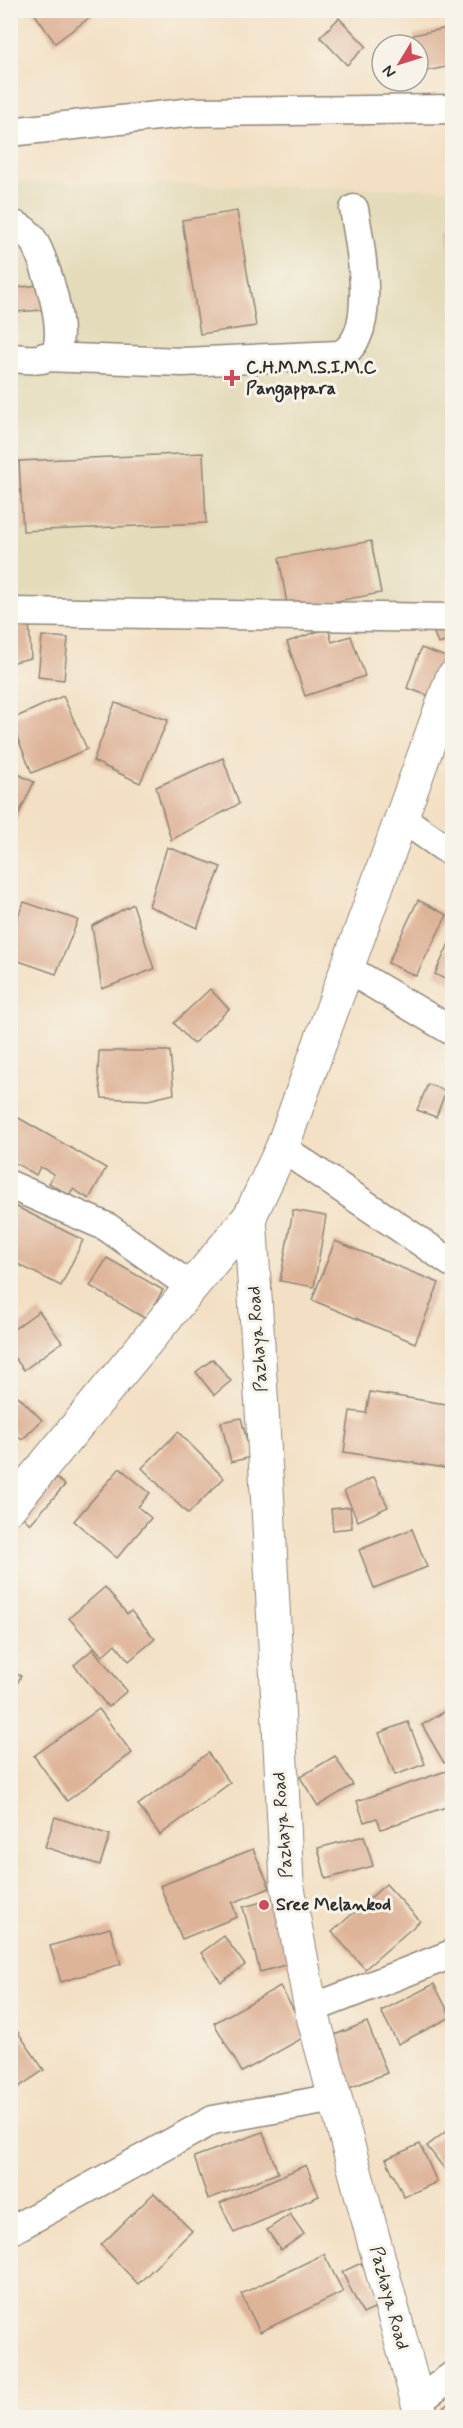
<svg xmlns="http://www.w3.org/2000/svg" width="463" height="2428" viewBox="0 0 463 2428" font-family="Mynerve,sans-serif">
  <style>
    .built { fill: #e4dbba }
    .building { fill: #deb499 }
    .lines { fill: none; stroke-linecap: round; stroke-linejoin: round }
    .minor-casing { stroke: #8f8678; stroke-width: 31 }
    .tertiary-casing { stroke: #8f8678; stroke-width: 35 }
    .primary-casing { stroke: #8f8678; stroke-width: 35 }
    .minor { stroke: #fff; stroke-width: 28 }
    .tertiary { stroke: #fff; stroke-width: 33 }
    .primary { stroke: #fff; stroke-width: 33 }
    .poi-dot { fill: #d1495b; stroke: #f7f3e8; stroke-width: 2 }
    .labels { text-anchor: middle; dominant-baseline: central; stroke-width: 6; stroke-linejoin: round; paint-order: stroke }
    .poi-label { font-size: 18px; font-weight: bold; fill: #2b2b2b; stroke: #f7f3e8; text-anchor: start }
    .street-label { font-size: 18px; fill: #2b2b2b; stroke: #f7f3e8 }
  </style>
  <rect width="100%" height="100%" fill="#f7f3e8"/>
  <filter id="ink" filterUnits="userSpaceOnUse"><feTurbulence type="fractalNoise" baseFrequency=".0167" numOctaves="2"/><feDisplacementMap in="SourceGraphic" scale="12" xChannelSelector="R" yChannelSelector="G"/><feConvolveMatrix kernelMatrix="1 2 1 2 8 2 1 2 1" color-interpolation-filters="sRGB"/></filter>
  <filter id="wash" filterUnits="userSpaceOnUse"><feTurbulence type="fractalNoise" baseFrequency=".008" numOctaves="4" result="noise"/><feDisplacementMap in="SourceGraphic" scale="24" xChannelSelector="R" yChannelSelector="G"/><feGaussianBlur stdDeviation="1.35" result="paint"/><feColorMatrix in="noise" values="0 0 0 0 0 0 0 0 0 0 0 0 0 0 0 0 0 1.4 0 .05"/><feComposite in="paint" operator="in"/></filter>
  <g filter="url(#wash)">
    <rect width="100%" height="100%" fill="#f3e0c4"/>
    <polygon class="built" points="11,182 452,189 452,567 434,614 11,603"/>
    <g id="blocks">
      <g class="building">
        <polygon points="32,10 100,10 55,43"/>
        <polygon points="339,18 366,46 347,65 320,37"/>
        <polygon points="452,27 452,66 421,72 418,45 415,45 413,35"/>
        <polygon points="237,211 256,326 200,334 182,220"/>
        <polygon points="448,227 452,227 452,263 451,263"/>
        <polygon points="41,285 43,310 15,312 12,288"/>
        <polygon points="203,453 206,523 23,531 19,461"/>
        <polygon points="371,541 381,593 288,610 279,558"/>
        <polygon points="29,619 31,658 10,663 10,620"/>
        <polygon points="430,622 452,625 452,640 438,644"/>
        <polygon points="328,628 332,642 351,636 365,676 305,696 287,642"/>
        <polygon points="42,636 68,638 64,680 38,677"/>
        <polygon points="421,648 452,659 438,699 407,688"/>
        <polygon points="63,696 87,749 32,773 10,720"/>
        <polygon points="115,703 168,720 140,783 93,761"/>
        <polygon points="223,758 239,804 171,840 156,787"/>
        <polygon points="10,770 34,782 10,833"/>
        <polygon points="167,847 221,867 197,928 149,906"/>
        <polygon points="418,900 447,915 416,976 388,963"/>
        <polygon points="24,902 78,920 56,974 10,958 10,935"/>
        <polygon points="133,904 154,969 102,989 92,926"/>
        <polygon points="452,937 452,983 435,974"/>
        <polygon points="210,989 229,1009 193,1044 174,1023"/>
        <polygon points="99,1051 170,1051 174,1094 148,1100 102,1098 98,1074"/>
        <polygon points="428,1084 446,1091 436,1117 417,1110"/>
        <polygon points="10,1113 106,1168 89,1199 73,1189 69,1195 49,1183 54,1174 40,1167 36,1175 10,1160"/>
        <polygon points="13,1205 83,1240 61,1286 10,1260 10,1210"/>
        <polygon points="293,1210 326,1216 314,1287 280,1281"/>
        <polygon points="335,1241 439,1283 415,1343 312,1300"/>
        <polygon points="107,1258 163,1290 146,1319 90,1286"/>
        <polygon points="39,1311 62,1342 24,1370 10,1352 10,1332"/>
        <polygon points="213,1359 231,1381 214,1395 196,1372"/>
        <polygon points="370,1392 452,1405 452,1469 344,1452 350,1411 366,1413"/>
        <polygon points="18,1396 42,1420 22,1440 10,1429 10,1404"/>
        <polygon points="241,1418 251,1457 231,1462 221,1422"/>
        <polygon points="178,1432 224,1478 188,1514 142,1468"/>
        <polygon points="120,1468 150,1493 138,1507 151,1518 117,1558 74,1521"/>
        <polygon points="374,1477 388,1507 358,1521 344,1491"/>
        <polygon points="56,1478 65,1485 30,1524 22,1516"/>
        <polygon points="350,1507 352,1528 333,1530 331,1509"/>
        <polygon points="412,1529 427,1567 374,1588 359,1550"/>
        <polygon points="105,1587 127,1614 131,1611 155,1639 129,1661 115,1644 102,1656 69,1618"/>
        <polygon points="93,1649 127,1691 108,1707 74,1665"/>
        <polygon points="10,1671 21,1676 10,1697"/>
        <polygon points="452,1707 452,1759 444,1763 422,1725"/>
        <polygon points="99,1709 132,1753 67,1801 34,1756"/>
        <polygon points="408,1722 425,1764 395,1775 379,1733"/>
        <polygon points="208,1753 230,1783 160,1835 138,1805"/>
        <polygon points="335,1756 353,1785 318,1806 300,1777"/>
        <polygon points="446,1771 452,1791 452,1805 381,1829 377,1818 364,1822 357,1801"/>
        <polygon points="55,1817 110,1835 100,1865 45,1847"/>
        <polygon points="364,1836 373,1866 326,1879 318,1848"/>
        <polygon points="253,1849 270,1888 232,1903 237,1917 182,1939 160,1886"/>
        <polygon points="386,1884 420,1921 365,1969 332,1932"/>
        <polygon points="273,1899 289,1964 260,1972 243,1907"/>
        <polygon points="110,1928 121,1964 61,1982 50,1946"/>
        <polygon points="224,1936 245,1965 221,1982 201,1953"/>
        <polygon points="434,1984 451,2017 398,2044 381,2011"/>
        <polygon points="280,1986 308,2035 242,2072 214,2023"/>
        <polygon points="10,2021 44,2070 10,2093"/>
        <polygon points="367,2022 387,2073 347,2089 327,2038"/>
        <polygon points="452,2127 452,2179 427,2146"/>
        <polygon points="263,2132 278,2173 208,2199 194,2157"/>
        <polygon points="420,2144 437,2182 404,2197 386,2159"/>
        <polygon points="306,2165 319,2196 234,2233 220,2203"/>
        <polygon points="154,2193 192,2231 138,2284 101,2245"/>
        <polygon points="290,2214 304,2234 281,2250 267,2230"/>
        <polygon points="324,2254 343,2292 260,2332 241,2294"/>
        <polygon points="361,2263 383,2305 363,2314 342,2272"/>
        <polygon points="452,2402 452,2418 444,2418 440,2409"/>
      </g>
    </g>
  </g>
  <g filter="url(#ink)">
    <use href="#blocks" fill-opacity="0" stroke="#8f8678" stroke-width="1.5"/>
    <g class="lines">
      <g class="minor-casing">
        <g id="minor">
          <polyline points="10,132 194,112 452,109"/>
          <path d="M 10,224 C 20,226 27,231 33,240 C 44,257 72,341 52,355 C 40,363 24,358 10,358"/>
          <path d="M 44,357 L 183,362 L 339,355 C 380,338 360,244 354,209"/>
          <polyline points="10,612 452,618"/>
          <polyline points="400,817 452,853"/>
          <polyline points="346,968 452,1031"/>
          <polyline points="282,1148 452,1263"/>
          <polyline points="10,1185 107,1227 190,1286"/>
          <polyline points="311,2009 452,1954"/>
          <polyline points="10,2231 213,2120 335,2098"/>
          <polyline points="417,2402 452,2376"/>
        </g>
      </g>
      <g class="tertiary-casing">
        <polyline id="tertiary" points="250,1216 268,1506 287,1883 311,2009 422,2418"/>
      </g>
      <g class="primary-casing">
        <polyline id="primary" points="10,1507 250,1216 282,1148 452,678"/>
      </g>
      <use href="#minor" class="minor"/>
      <use href="#tertiary" class="tertiary"/>
      <use href="#primary" class="primary"/>
    </g>
  </g>
  <g class="poi-dot">
    <path d="M229 369h6v6h6v6h-6v6h-6v-6h-6v-6h6z"/>
    <circle cx="264" cy="1905" r="6"/>
  </g>
  <g class="labels">
    <g class="poi-label">
      <text x="246" y="368">C.H.M.M.S.I.M.C<tspan x="246" dy="21">Pangappara</tspan></text>
      <text x="276" y="1905">Sree Melankod</text>
    </g>
    <g class="street-label">
      <text transform="translate(258 1339) rotate(-94)">Pazhaya Road</text>
      <text transform="translate(283 1825) rotate(-94)">Pazhaya Road</text>
      <text transform="translate(389 2298) rotate(75)">Pazhaya Road</text>
    </g>
  </g>
  <rect width="463" height="2428" fill="none" stroke="#f7f3e8" stroke-width="36"/>
  <g transform="translate(400 63) rotate(232)"><circle r="28" fill="#f7f3e8" stroke="#a5a39c" stroke-width="1.5"/>
  <path d="M0-4.5L10 22L0 15L-10 22Z" fill="#d1495b"/>
  <text y="-9" font-size="16" font-weight="bold" text-anchor="middle" fill="#2b2b2b">N</text>
  </g>
</svg>
